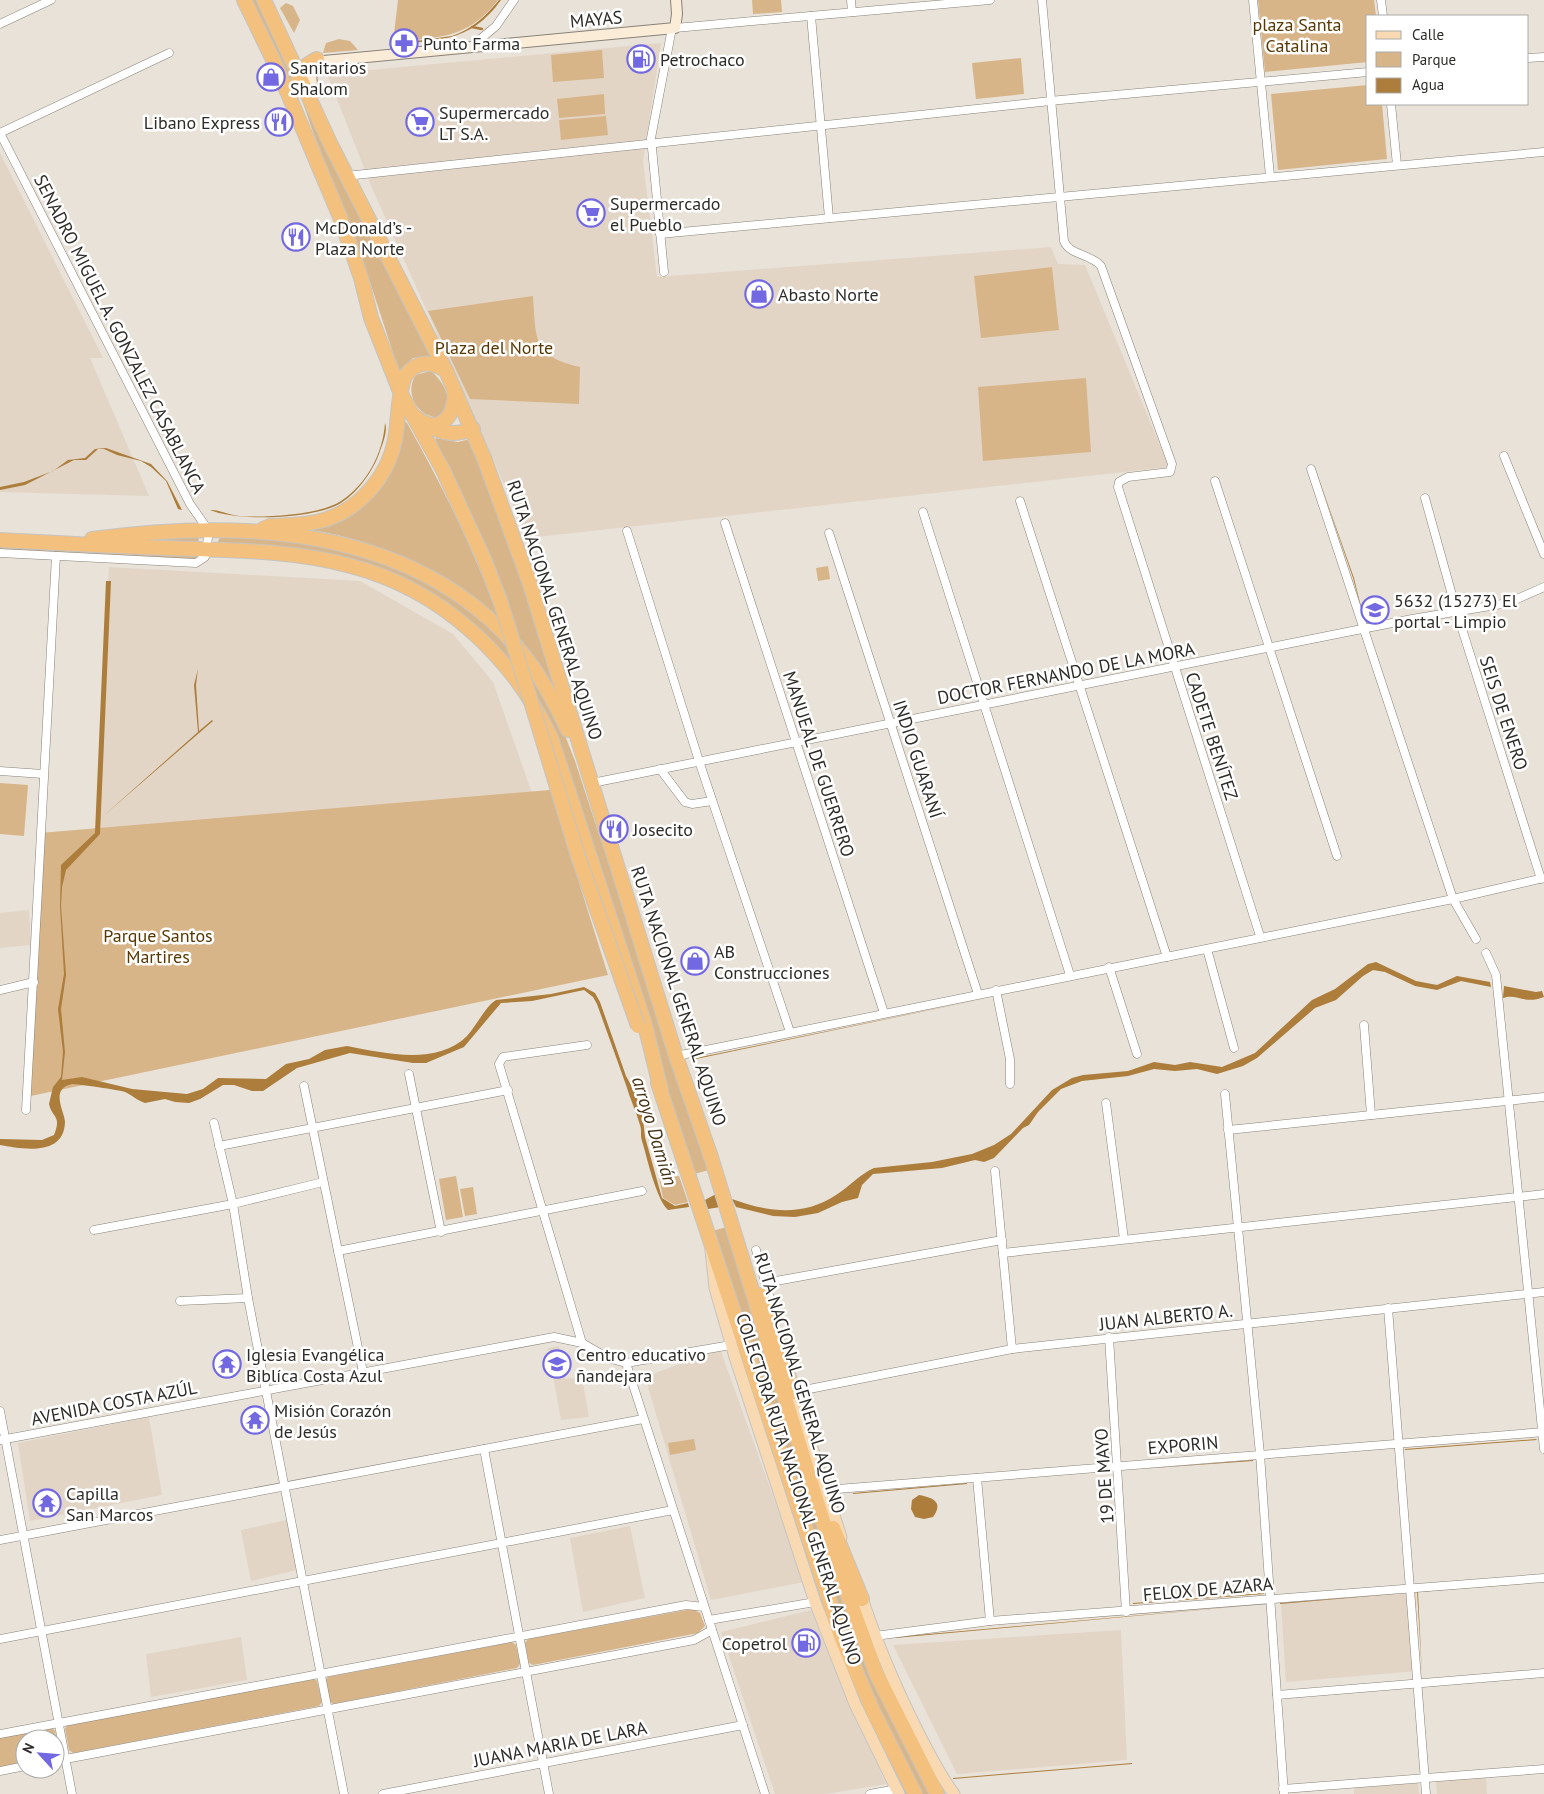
<svg xmlns="http://www.w3.org/2000/svg" width="1544" height="1794" viewBox="0 0 1544 1794" font-family="'PT Sans',sans-serif">
  <style>
    .built { fill: #e2d5c6 }
    .green { fill: #d7b589 }
    .water { fill: #ac7d3b }
    .lines { fill: none; stroke-linecap: round; stroke-linejoin: round }
    .stream { stroke: #ac7d3b; stroke-width: 2.5 }
    .street-casing { stroke: #888279; stroke-width: 9 }
    .secondary-casing { stroke: #888279; stroke-width: 12 }
    .primary-casing { stroke: #c4c4c3; stroke-width: 13 }
    .highway-casing { stroke: #c4c4c3; stroke-width: 16 }
    .street { stroke: #fff; stroke-width: 8 }
    .secondary { stroke: #fbecd8; stroke-width: 10 }
    .primary { stroke: #f8d9b1; stroke-width: 11 }
    .highway { stroke: #f3c07d; stroke-width: 14 }
    .highway-bridge-casing { stroke: #c4c4c3; stroke-width: 16; stroke-linecap: butt }
    .highway-bridge { stroke: #f3c07d; stroke-width: 14 }
    .labels { text-anchor: middle; dominant-baseline: central; stroke-width: 5; stroke-linejoin: round; paint-order: stroke }
    .street-label { font-size: 18px; fill: #2e2c28; stroke: #fff }
    .park-label { font-size: 18px; fill: #583800; stroke: #fff }
    .poi-label { font-size: 18px; fill: #2e2c28; stroke: #fff; text-anchor: start }
    .water-label { font-size: 19px; font-style: italic; fill: #473215; stroke: #fff }
  </style>
  <rect width="100%" height="100%" fill="#e9e2d8"/>
  <g class="built">
    <polygon points="661,43 643,161 657,277 1051,247 1058,264 1085,265 1169,467 528,538 372,188 327,74"/>
    <polygon points="0,153 103,358 90,358 149,496 0,492"/>
    <polygon points="109,567 360,581 453,634 493,682 532,793 95,836"/>
    <polygon points="29,910 31,945 0,948 0,913"/>
    <polygon points="559,1346 565,1379 582,1377 589,1417 561,1420 548,1348"/>
    <polygon points="720,1349 804,1582 711,1600 645,1377"/>
    <polygon points="149,1417 162,1495 30,1521 18,1443"/>
    <polygon points="291,1519 297,1570 251,1581 241,1530"/>
    <polygon points="630,1526 645,1598 583,1612 570,1538"/>
    <polygon points="1416,1593 1418,1671 1286,1682 1281,1602"/>
    <polygon points="811,1610 847,1698 886,1784 826,1794 775,1794 721,1632"/>
    <polygon points="1121,1630 1127,1760 957,1774 893,1645"/>
    <polygon points="241,1637 247,1680 151,1697 146,1654"/>
    <polygon points="1486,1777 1487,1794 1437,1794 1436,1781"/>
    <polygon points="1418,1783 1419,1794 1354,1794 1354,1788"/>
  </g>
  <g class="green">
    <polygon points="249,0 256,0 270,24 293,78 293,91"/>
    <path d="M 398,0 L 498,0 C 467,40 438,37 393,42 Z"/>
    <polygon points="752,0 781,0 782,12 753,14"/>
    <polygon points="1258,0 1374,0 1376,16 1368,16 1368,62 1265,72"/>
    <polygon points="286,3 293,6 300,20 294,33 280,8"/>
    <polygon points="339,39 350,41 358,50 323,53 326,43"/>
    <polygon points="602,50 604,78 553,82 551,55"/>
    <polygon points="1021,58 1024,94 976,99 972,63"/>
    <polygon points="1368,85 1368,104 1382,104 1387,159 1278,170 1271,94"/>
    <polygon points="604,94 605,114 559,118 557,99"/>
    <polygon points="301,97 430,356 413,358 399,371 355,236 313,132"/>
    <polygon points="606,116 608,135 561,140 559,120"/>
    <polygon points="1052,267 1059,330 981,338 974,276"/>
    <path d="M 533,296 C 536,341 533,356 580,367 L 579,404 L 470,399 L 428,311 Z"/>
    <path d="M 430,371 C 438,375 449,392 448,402 C 448,407 443,413 441,417 C 419,420 403,393 416,375 Z"/>
    <polygon points="1086,378 1091,452 983,461 978,387"/>
    <path d="M 404,421 L 407,423 C 443,487 475,552 500,622 C 478,606 456,587 432,572 C 396,551 344,533 302,529 L 356,508 Z"/>
    <polygon points="435,438 458,442 470,439 517,556 560,697 519,641"/>
    <polygon points="199,536 198,544 118,539"/>
    <polygon points="220,537 277,539 350,551 426,581 474,613 507,645 515,669 405,581 217,544"/>
    <polygon points="0,546 184,555 197,557 196,559 0,549"/>
    <polygon points="828,566 830,579 818,581 816,568"/>
    <polygon points="528,668 564,733 575,761 709,1170 694,1174"/>
    <polygon points="0,783 28,785 24,836 0,834"/>
    <polygon points="550,790 608,975 26,1097 40,833"/>
    <polygon points="456,1176 463,1217 446,1220 439,1179"/>
    <polygon points="679,1176 688,1202 675,1205 663,1198 659,1178"/>
    <polygon points="473,1187 477,1214 465,1216 460,1189"/>
    <polygon points="727,1227 809,1496 933,1794 920,1794 892,1738 848,1642 712,1231"/>
    <polygon points="694,1439 696,1450 670,1455 668,1443"/>
    <polygon points="772,1451 837,1645 908,1794 902,1794 846,1676 781,1488"/>
    <polygon points="692,1609 700,1613 705,1626 698,1633 533,1665 529,1663 525,1643 528,1639"/>
    <polygon points="512,1642 516,1645 520,1664 517,1668 333,1704 330,1701 325,1680 328,1677"/>
    <polygon points="314,1679 317,1681 322,1702 319,1706 73,1753 69,1750 65,1729 67,1725"/>
    <polygon points="52,1728 55,1731 59,1752 57,1756 55,1756 55,1739 25,1739 25,1762 0,1767 0,1738"/>
  </g>
  <g class="water">
    <path d="M 499,0 L 501,0 C 470,44 435,40 387,45 L 452,36 C 471,30 487,15 499,0 Z"/>
    <path d="M 385,423 C 388,430 383,443 380,451 C 374,470 358,492 341,503 C 315,519 238,522 210,510 C 217,509 230,515 239,516 C 264,518 320,515 341,501 C 367,484 383,453 385,423 Z"/>
    <polygon points="106,448 151,464 167,481 182,510 178,509 166,481 151,467 141,461 117,455 104,449 98,449 86,460 74,460 25,485 0,490 0,487 24,482 53,471 68,460 85,458 95,449"/>
    <polygon points="1314,465 1354,578 1364,619 1353,578"/>
    <path d="M 106,581 L 111,581 L 100,834 L 66,870 L 62,887 L 61,906 L 66,975 L 61,1009 L 65,1052 L 62,1080 L 82,1077 L 132,1089 L 187,1094 L 203,1089 L 218,1078 L 266,1079 L 286,1064 L 309,1059 L 325,1050 L 347,1046 C 384,1053 437,1066 467,1036 C 476,1026 486,1006 496,1000 L 551,994 L 584,987 L 595,993 L 600,1002 L 626,1076 L 636,1094 L 643,1119 L 645,1137 L 662,1198 L 675,1206 L 688,1203 L 689,1207 L 668,1210 C 656,1199 647,1157 642,1141 C 640,1136 642,1130 640,1125 C 636,1111 630,1099 626,1085 L 597,1004 L 593,997 L 584,990 L 532,1001 L 501,1003 L 464,1047 L 426,1063 L 413,1063 L 350,1053 L 297,1068 L 263,1091 L 252,1091 L 234,1085 L 223,1085 L 200,1099 L 189,1103 L 175,1102 L 165,1099 L 145,1103 C 138,1101 132,1095 125,1092 C 120,1090 77,1084 72,1084 C 49,1089 65,1112 65,1122 C 64,1157 22,1149 0,1145 L 0,1139 L 42,1140 L 54,1135 C 62,1115 52,1118 49,1104 L 53,1087 L 61,1077 L 63,1052 L 58,1009 L 64,974 L 60,906 L 61,865 L 95,833 Z"/>
    <polygon points="198,669 196,685 199,731 212,720 213,721 101,818 198,732 194,685"/>
    <path d="M 1376,962 L 1416,981 L 1437,985 L 1457,976 L 1490,982 L 1491,987 L 1461,981 L 1437,990 L 1415,986 L 1385,972 L 1373,970 L 1363,976 L 1336,1000 L 1315,1008 L 1257,1058 L 1243,1066 L 1217,1074 L 1197,1069 L 1175,1071 L 1154,1069 L 1128,1076 L 1082,1081 L 1061,1089 L 1038,1112 L 1029,1125 L 1023,1128 L 994,1158 L 984,1162 L 975,1160 L 942,1168 L 873,1174 L 862,1185 L 858,1198 L 842,1202 L 818,1213 L 795,1217 L 773,1216 L 736,1207 L 732,1199 C 767,1212 803,1217 836,1195 C 849,1187 860,1174 874,1168 L 932,1162 L 972,1154 L 994,1145 L 1011,1134 L 1052,1090 L 1072,1078 L 1083,1075 L 1128,1071 L 1154,1062 L 1175,1065 L 1190,1062 L 1222,1067 L 1255,1053 L 1312,1000 L 1335,989 L 1368,964 Z"/>
    <path d="M 1504,986 L 1536,992 L 1542,991 L 1544,997 C 1524,1005 1517,993 1503,998 Z"/>
    <polygon points="988,998 696,1059 696,1058"/>
    <polygon points="716,1194 720,1207 708,1209 705,1200"/>
    <polygon points="1536,1439 1537,1440 1405,1450 1405,1449"/>
    <polygon points="1253,1460 1253,1461 1140,1469"/>
    <polygon points="967,1483 967,1484 853,1494 853,1493"/>
    <path d="M 919,1495 C 935,1498 943,1503 933,1517 L 924,1519 L 915,1517 L 911,1509 L 912,1500 Z"/>
    <polygon points="1544,1582 1418,1592 1422,1675 1417,1591"/>
    <polygon points="1264,1593 1264,1594 1133,1604 1133,1603"/>
    <polygon points="1406,1593 1280,1604 1280,1603"/>
    <polygon points="1265,1604 895,1638 895,1637"/>
    <polygon points="1132,1763 1132,1764 953,1779 953,1778"/>
  </g>
  <g class="lines">
    <polyline class="stream" points="472,27 482,29"/>
    <g class="street-casing">
      <g id="street">
        <polyline points="851,0 852,12"/>
        <path d="M 1042,0 L 1064,241 C 1069,255 1091,254 1101,266 L 1172,464 L 1170,472 L 1128,477 L 1119,482 L 1118,487 L 1260,936"/>
        <polyline points="1253,0 1270,176"/>
        <polyline points="1381,0 1383,16"/>
        <polyline points="811,16 829,218"/>
        <polyline points="0,24 51,0"/>
        <polyline points="675,28 990,0"/>
        <polyline points="471,47 496,26 514,0"/>
        <polyline points="1528,58 1544,57"/>
        <polyline points="1391,104 1397,165"/>
        <polyline points="0,133 190,504 209,531 205,557 196,563 0,553"/>
        <polyline points="0,133 169,53"/>
        <polyline points="346,176 1060,100 1368,72"/>
        <polyline points="660,234 1544,152"/>
        <polyline points="664,272 651,138 672,28"/>
        <polyline points="1504,456 1544,554"/>
        <polyline points="1311,469 1453,899 1476,939"/>
        <polyline points="1215,481 1337,856"/>
        <polyline points="1425,498 1457,613 1541,879"/>
        <polyline points="1020,501 1167,957"/>
        <polyline points="923,512 1070,975"/>
        <polyline points="725,523 884,1013"/>
        <polyline points="627,531 699,761 790,1032"/>
        <polyline points="829,533 978,994"/>
        <polyline points="660,769 685,802 692,804 712,801"/>
        <polyline points="0,771 43,774"/>
        <polyline points="592,783 1412,619 1508,603 1544,587"/>
        <polyline points="1207,949 1234,1048"/>
        <polyline points="1486,953 1496,975 1544,1449"/>
        <polyline points="1109,967 1137,1054"/>
        <polyline points="0,990 34,982"/>
        <polyline points="996,990 1010,1059 1010,1084"/>
        <polyline points="1364,1025 1371,1115"/>
        <polyline points="676,1056 1453,899 1544,878"/>
        <polyline points="409,1074 441,1232"/>
        <polyline points="304,1086 363,1372"/>
        <polyline points="1225,1094 1260,1454 1284,1794"/>
        <polyline points="1106,1103 1124,1239"/>
        <polyline points="26,1110 56,556"/>
        <polyline points="214,1123 233,1204 248,1298 344,1794"/>
        <polyline points="1228,1130 1544,1097"/>
        <polyline points="219,1146 508,1090"/>
        <polyline points="995,1171 1012,1349"/>
        <polyline points="94,1230 233,1204 323,1182"/>
        <polyline points="756,1250 776,1320"/>
        <polyline points="338,1251 642,1191"/>
        <polyline points="1003,1253 1544,1194"/>
        <polyline points="765,1283 1002,1240"/>
        <polyline points="180,1301 248,1298"/>
        <polyline points="1388,1308 1426,1794"/>
        <polyline points="1109,1337 1126,1612"/>
        <polyline points="582,1343 499,1064 503,1057 587,1045"/>
        <polyline points="626,1363 765,1794"/>
        <polyline points="794,1392 1012,1349 1544,1292"/>
        <polyline points="0,1411 72,1794"/>
        <polyline points="0,1440 554,1337 582,1343 608,1358 626,1363 731,1345"/>
        <polyline points="484,1449 549,1794"/>
        <polyline points="977,1478 990,1621"/>
        <polyline points="825,1490 1544,1432"/>
        <polyline points="0,1540 643,1419"/>
        <polyline points="709,1620 815,1602"/>
        <polyline points="875,1636 990,1621 1544,1578"/>
        <polyline points="0,1639 673,1510"/>
        <polyline points="1277,1695 1544,1673"/>
        <polyline points="0,1734 686,1605 704,1607"/>
        <polyline points="55,1761 694,1640 712,1630"/>
        <polyline points="0,1771 25,1766"/>
        <polyline points="1283,1789 1544,1769"/>
        <polyline points="383,1794 743,1725"/>
        <polyline points="870,1794 897,1789"/>
      </g>
    </g>
    <g class="secondary-casing">
      <polyline id="secondary" points="313,95 311,74 316,66 324,61 675,28 677,14 676,0"/>
    </g>
    <g class="primary-casing">
      <g id="primary">
        <polyline points="711,1250 715,1288 735,1357 815,1602 855,1704 899,1794"/>
        <polyline points="794,1392 841,1537"/>
        <path d="M 860,1592 C 876,1642 897,1691 921,1738 C 931,1757 941,1777 954,1794"/>
      </g>
    </g>
    <g class="highway-casing">
      <g id="highway">
        <polyline points="244,0 278,70 340,217 361,278 371,318 401,394 443,470"/>
        <polyline points="264,0 331,145 446,371 484,458 529,581 676,1056 711,1157 832,1551 876,1673 937,1794"/>
        <path d="M 298,82 C 299,70 307,64 317,59"/>
        <path d="M 413,415 C 438,437 454,419 455,392"/>
        <path d="M 427,424 C 443,435 456,435 473,429"/>
        <path d="M 263,529 L 270,526 C 286,525 301,525 316,522 C 356,514 387,479 395,440 C 399,419 397,397 405,376 C 417,361 430,360 446,371"/>
        <path d="M 92,539 C 244,518 423,526 526,658 C 543,680 556,705 568,730"/>
        <path d="M 0,540 C 56,543 111,546 167,548 C 228,550 292,550 351,566 C 440,589 513,656 551,738 L 645,1025 L 661,1090"/>
        <polyline points="658,1083 842,1639 873,1711 915,1794"/>
        <polyline points="761,1295 794,1392"/>
        <polyline points="833,1528 862,1599"/>
      </g>
    </g>
    <use href="#street" class="street"/>
    <use href="#secondary" class="secondary"/>
    <use href="#primary" class="primary"/>
    <use href="#highway" class="highway"/>
    <g class="highway-bridge-casing">
      <polyline id="highway-bridge" points="443,470 484,559 501,603 578,856 638,1026"/>
    </g>
    <use href="#highway-bridge" class="highway-bridge"/>
  </g>
  <defs>
    <g id="pharmacy-ring" transform="scale(1.4375)"><circle r="9.5" fill="#fff" stroke="#7268e2" stroke-width="1.5"/><path d="M-2-6h4v4h4v4h-4v4h-4v-4h-4v-4h4Z" fill="#7268e2"/></g>
    <g id="fuel-ring" transform="scale(1.4375)"><circle r="9.5" fill="#fff" stroke="#7268e2" stroke-width="1.5"/><path d="M-5.5-6h7V0h2V4h1.3V-2.5L3-4.5l.8-.8L6-3V5H2.5V1h-1V6h-7ZM-4.2-4.7v3.2H.2V-4.7Z" fill="#7268e2"/></g>
    <g id="shop-ring" transform="scale(1.4375)"><circle r="9.5" fill="#fff" stroke="#7268e2" stroke-width="1.5"/><path d="M-5-2.5h2.3a2.7 3.5 0 0 1 5.4 0H5L5.5 6h-11ZM-1.5-2.5h3a1.5 2.3 0 0 0-3 0Z" fill="#7268e2"/></g>
    <g id="restaurant-ring" transform="scale(1.4375)"><circle r="9.5" fill="#fff" stroke="#7268e2" stroke-width="1.5"/><path d="M-5-6h1v4h1v-4h1v4h1v-4h1v5L-1.5 .5V6h-2V.5L-5-1ZM5-6V6H3V1.5H1.5Q1.5-4 5-6Z" fill="#7268e2"/></g>
    <g id="supermarket-ring" transform="scale(1.4375)"><circle r="9.5" fill="#fff" stroke="#7268e2" stroke-width="1.5"/><path d="M-6-5.5h2.5l.6 2H6L4.5 2H-2.5L-4.4-4H-6ZM-1.5 3.2a1.3 1.3 0 1 0 .1 0ZM3 3.2a1.3 1.3 0 1 0 .1 0Z" fill="#7268e2"/></g>
    <g id="school-ring" transform="scale(1.4375)"><circle r="9.5" fill="#fff" stroke="#7268e2" stroke-width="1.5"/><path d="M0-5L7-2L0 1L-7-2ZM-4 1L0 2.5L4 1V4Q0 6-4 4Z" fill="#7268e2"/></g>
    <g id="temple-ring" transform="scale(1.4375)"><circle r="9.5" fill="#fff" stroke="#7268e2" stroke-width="1.5"/><path d="M0-6L5-2H3V0L6.5 2.5H4V6H1.5V3h-3V6H-4V2.5H-6.5L-3 0V-2H-5Z" fill="#7268e2"/></g>
  </defs>
  <g fill-rule="evenodd">
    <use href="#pharmacy-ring" x="404" y="43"/>
    <use href="#fuel-ring" x="641" y="59"/>
    <use href="#shop-ring" x="271" y="77"/>
    <use href="#restaurant-ring" x="279" y="122"/>
    <use href="#supermarket-ring" x="420" y="122"/>
    <use href="#supermarket-ring" x="591" y="213"/>
    <use href="#restaurant-ring" x="296" y="237"/>
    <use href="#shop-ring" x="759" y="294"/>
    <use href="#school-ring" x="1375" y="610"/>
    <use href="#restaurant-ring" x="614" y="829"/>
    <use href="#shop-ring" x="695" y="961"/>
    <use href="#temple-ring" x="227" y="1364"/>
    <use href="#school-ring" x="557" y="1364"/>
    <use href="#temple-ring" x="255" y="1420"/>
    <use href="#temple-ring" x="47" y="1503"/>
    <use href="#fuel-ring" x="806" y="1643"/>
  </g>
  <g class="labels">
    <g class="street-label">
      <text transform="translate(596 19) rotate(-5)">MAYAS</text>
      <text transform="translate(120 334) rotate(63)">SENADRO MIGUEL A. GONZALEZ CASABLANCA</text>
      <text transform="translate(555 610) rotate(72)">RUTA NACIONAL GENERAL AQUINO</text>
      <text transform="translate(1066 673) rotate(-11)">DOCTOR FERNANDO DE LA MORA</text>
      <text transform="translate(1504 713) rotate(72)">SEIS DE ENERO</text>
      <text transform="translate(1212 736) rotate(72)">CADETE BENÍTEZ</text>
      <text transform="translate(918 759) rotate(72)">INDIO GUARANÍ</text>
      <text transform="translate(819 764) rotate(72)">MANUEAL DE GUERRERO</text>
      <text transform="translate(679 996) rotate(72)">RUTA NACIONAL GENERAL AQUINO</text>
      <text transform="translate(1166 1317) rotate(-6)">JUAN ALBERTO A.</text>
      <text transform="translate(800 1383) rotate(73)">RUTA NACIONAL GENERAL AQUINO</text>
      <text transform="translate(114 1403) rotate(-11)">AVENIDA COSTA AZÚL</text>
      <text transform="translate(1183 1445) rotate(-5)">EXPORIN</text>
      <text transform="translate(1104 1476) rotate(-94)">19 DE MAYO</text>
      <text transform="translate(799 1489) rotate(72)">COLECTORA RUTA NACIONAL GENERAL AQUINO</text>
      <text transform="translate(1208 1589) rotate(-5)">FELOX DE AZARA</text>
      <text transform="translate(560 1744) rotate(-11)">JUANA MARIA DE LARA</text>
    </g>
    <g class="park-label">
      <text x="1297" y="24">plaza Santa<tspan x="1297" dy="21">Catalina</tspan></text>
      <text x="494" y="347">Plaza del Norte</text>
      <text x="158" y="935">Parque Santos<tspan x="158" dy="21">Martires</tspan></text>
    </g>
    <g class="poi-label">
      <text x="423" y="43">Punto Farma</text>
      <text x="660" y="59">Petrochaco</text>
      <text x="290" y="67">Sanitarios<tspan x="290" dy="21">Shalom</tspan></text>
      <text x="439" y="112">Supermercado<tspan x="439" dy="21">LT S.A.</tspan></text>
      <text x="260" y="122" text-anchor="end">Libano Express</text>
      <text x="610" y="203">Supermercado<tspan x="610" dy="21">el Pueblo</tspan></text>
      <text x="315" y="227">McDonald’s -<tspan x="315" dy="21">Plaza Norte</tspan></text>
      <text x="778" y="294">Abasto Norte</text>
      <text x="1394" y="600">5632 (15273) El<tspan x="1394" dy="21">portal - Limpio</tspan></text>
      <text x="633" y="829">Josecito</text>
      <text x="714" y="951">AB<tspan x="714" dy="21">Construcciones</tspan></text>
      <text x="246" y="1354">Iglesia Evangélica<tspan x="246" dy="21">Biblíca Costa Azul</tspan></text>
      <text x="576" y="1354">Centro educativo<tspan x="576" dy="21">ñandejara</tspan></text>
      <text x="274" y="1410">Misión Corazón<tspan x="274" dy="21">de Jesús</tspan></text>
      <text x="66" y="1493">Capilla<tspan x="66" dy="21">San Marcos</tspan></text>
      <text x="787" y="1643" text-anchor="end">Copetrol</text>
    </g>
    <g class="water-label">
      <text transform="translate(655 1131) rotate(73)">arroyo Damián</text>
    </g>
  </g>
  <rect x="1366" y="15" width="162" height="90" fill="#ffffff" stroke="#ababa9"/>
  <rect x="1376" y="31" width="25" height="8" fill="#f8d9b1" stroke="#ababa9"/>
  <text x="1412" y="40" font-size="15" fill="#2e2c28">Calle</text>
  <rect x="1376" y="52" width="25" height="15" fill="#d7b589" stroke="#ababa9"/>
  <text x="1412" y="65" font-size="15" fill="#2e2c28">Parque</text>
  <rect x="1376" y="78" width="25" height="15" fill="#ac7d3b" stroke="#ababa9"/>
  <text x="1412" y="90" font-size="15" fill="#2e2c28">Agua</text>
  <g transform="translate(40 1754) rotate(296)"><circle r="24" fill="#ffffff" stroke="#ababa9"/>
  <path d="M0-4L9 19L0 12L-9 19Z" fill="#7268e2"/>
  <text y="-8" font-size="14" font-weight="bold" text-anchor="middle" fill="#2e2c28">N</text>
  </g>
</svg>
